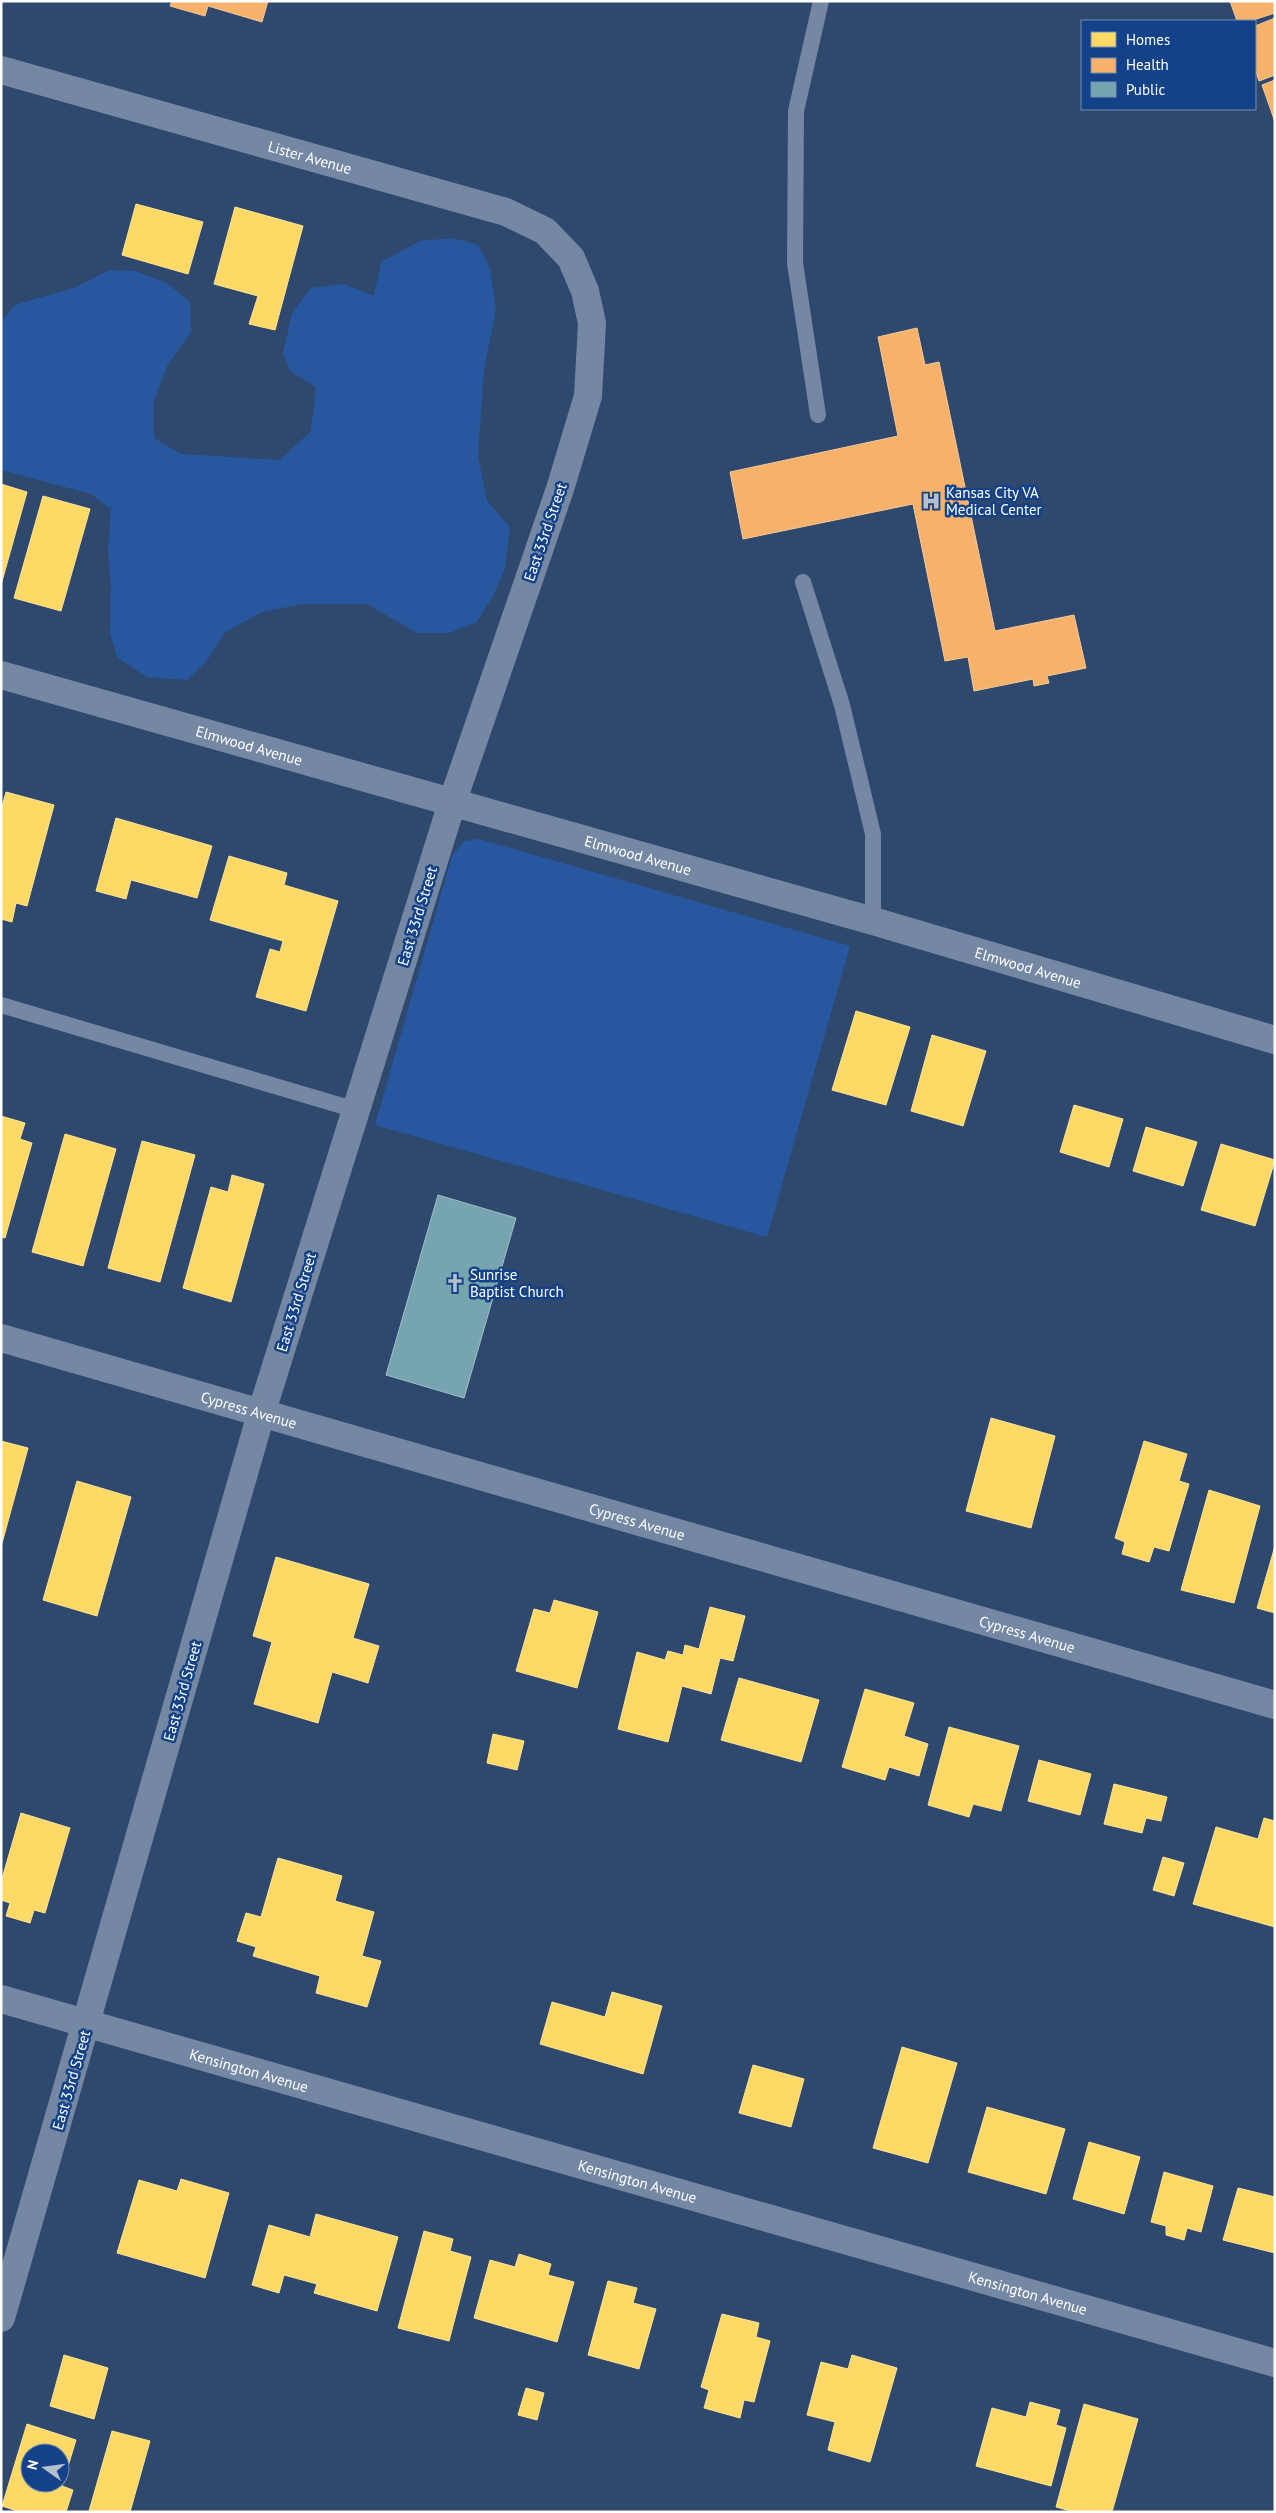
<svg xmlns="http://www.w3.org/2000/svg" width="1276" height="2513" viewBox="0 0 1276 2513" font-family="'PT Sans',sans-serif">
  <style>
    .green { fill: #27589f }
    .homes { fill: #ffd966; stroke: #ffe494; fill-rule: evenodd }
    .health { fill: #f6b26b; stroke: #f9c997 }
    .public { fill: #76a5af; stroke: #9fc0c7 }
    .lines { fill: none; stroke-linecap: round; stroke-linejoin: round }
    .service { stroke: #7588a3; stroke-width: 16 }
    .minor { stroke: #7588a3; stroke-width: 28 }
    .labels { text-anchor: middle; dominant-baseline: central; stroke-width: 5; stroke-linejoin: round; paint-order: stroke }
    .street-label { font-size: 15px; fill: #fff; stroke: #144288 }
    .poi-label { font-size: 15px; fill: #fff; stroke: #144288; text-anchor: start }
  </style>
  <rect width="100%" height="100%" fill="#2f486d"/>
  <g class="green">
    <polygon points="453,238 478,245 490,268 496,309 484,370 478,456 487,501 510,527 505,569 493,596 477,622 449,633 417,633 367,604 303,604 262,612 225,632 208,659 187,680 147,677 117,657 110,633 111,585 108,552 111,509 91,494 1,470 1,322 15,305 76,287 109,270 135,271 167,283 190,302 191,332 168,364 153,403 154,438 181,454 280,460 311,431 316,387 290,371 283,353 292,313 311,288 344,284 374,296 381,262 420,241"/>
    <polygon points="479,839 850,946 767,1237 375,1125 452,856 464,841"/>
  </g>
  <g class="homes">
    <polygon points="136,204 203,222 188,274 122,255"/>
    <polygon points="235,207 303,226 275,330 249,324 258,296 214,284"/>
    <polygon points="1,484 27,492 1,585"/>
    <polygon points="43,496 90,509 61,611 14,598"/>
    <polygon points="6,792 54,805 27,906 16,903 12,922 1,919 1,810"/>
    <polygon points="116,818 212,846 197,898 131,880 126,899 96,891"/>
    <polygon points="229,856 287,873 284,885 338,901 306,1011 256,997 270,949 280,952 283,941 210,920"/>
    <polygon points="856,1011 910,1027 886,1105 832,1090"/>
    <polygon points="932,1035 986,1051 963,1126 911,1111"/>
    <polygon points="1074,1105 1123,1119 1109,1167 1060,1152"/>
    <polygon points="1,1116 25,1123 20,1139 32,1143 5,1238 1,1237"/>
    <polygon points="1146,1127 1197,1142 1183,1186 1133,1171"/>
    <polygon points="65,1134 116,1149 83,1266 32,1252"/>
    <polygon points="142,1141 195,1155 160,1282 108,1268"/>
    <polygon points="1221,1144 1275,1160 1255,1226 1201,1210"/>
    <polygon points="232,1175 264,1184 231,1302 183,1288 211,1187 228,1192"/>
    <polygon points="991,1418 1055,1436 1031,1528 966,1511"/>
    <polygon points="1,1441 28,1448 1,1547"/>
    <polygon points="1144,1441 1187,1454 1179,1481 1189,1484 1169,1551 1154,1547 1149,1562 1122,1554 1125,1542 1115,1538"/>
    <polygon points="77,1481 131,1497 97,1616 43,1600"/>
    <polygon points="1209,1490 1260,1506 1234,1603 1181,1590"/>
    <polygon points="1275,1546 1275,1613 1257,1608"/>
    <polygon points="276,1557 369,1584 353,1638 379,1646 368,1683 332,1672 318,1723 254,1704 272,1642 253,1636"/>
    <polygon points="554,1600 598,1612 577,1688 516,1671 534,1609 550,1613"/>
    <polygon points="710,1607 745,1616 733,1661 720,1658 711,1694 682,1686 668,1742 618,1729 637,1652 665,1660 668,1651 683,1655 685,1645 699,1649"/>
    <polygon points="739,1678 819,1700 801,1762 721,1740"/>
    <polygon points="865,1689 914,1703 904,1736 928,1744 919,1776 889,1767 885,1780 842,1767"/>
    <polygon points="949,1727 1019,1746 1001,1811 973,1804 969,1817 928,1805"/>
    <polygon points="493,1734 524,1741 517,1770 487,1763"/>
    <polygon points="1039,1760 1091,1774 1080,1815 1028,1801"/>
    <polygon points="1114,1784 1167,1797 1161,1821 1146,1818 1142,1833 1104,1824"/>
    <polygon points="21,1813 70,1828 45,1913 34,1910 30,1923 6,1916 10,1903 1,1900 1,1882"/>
    <polygon points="1264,1818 1275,1821 1275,1927 1193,1904 1216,1827 1258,1839"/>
    <polygon points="1163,1857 1184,1863 1174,1896 1153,1890"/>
    <polygon points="278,1858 342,1876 335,1901 374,1912 362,1956 381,1961 367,2007 316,1993 320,1976 253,1956 256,1947 237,1941 246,1913 261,1917"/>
    <polygon points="612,1992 662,2006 643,2074 540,2044 552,2002 605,2017"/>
    <polygon points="902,2047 957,2063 928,2163 873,2148"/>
    <polygon points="753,2065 804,2079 791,2127 739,2113"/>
    <polygon points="987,2107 1065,2129 1046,2194 968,2172"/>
    <polygon points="1089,2142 1140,2157 1124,2214 1073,2199"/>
    <polygon points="1164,2172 1213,2186 1201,2232 1187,2228 1184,2240 1166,2235 1166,2226 1151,2222"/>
    <polygon points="181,2179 229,2193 205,2278 117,2253 139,2180 177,2191"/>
    <polygon points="1238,2188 1275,2197 1275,2253 1223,2240"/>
    <polygon points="316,2214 398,2237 377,2311 314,2293 317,2284 284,2275 279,2293 252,2285 269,2225 310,2237"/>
    <polygon points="424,2231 453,2239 450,2251 471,2257 449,2341 398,2328"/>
    <polygon points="519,2254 551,2264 548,2275 574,2282 557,2342 474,2318 490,2260 515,2267"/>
    <polygon points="608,2281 637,2288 633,2303 656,2309 639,2369 588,2355"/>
    <polygon points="722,2314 759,2323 756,2337 770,2341 754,2402 744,2400 740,2418 704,2408 709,2390 701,2387"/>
    <polygon points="64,2355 108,2368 94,2419 50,2406"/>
    <polygon points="852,2355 897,2368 870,2462 828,2450 835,2422 807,2415 821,2362 848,2369"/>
    <polygon points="526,2388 544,2393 537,2420 518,2415"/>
    <polygon points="1030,2402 1060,2410 1056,2425 1066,2428 1051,2486 976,2466 992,2408 1026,2417"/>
    <polygon points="1084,2404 1138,2419 1112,2512 1074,2512 1056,2507"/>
    <path d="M 27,2424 L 76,2440 L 62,2486 L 73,2490 L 66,2512 L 20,2512 L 2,2506 ZM 30,2453 L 60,2453 L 60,2483 L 30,2483 Z"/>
    <polygon points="112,2431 150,2441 130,2512 91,2512 89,2511"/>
  </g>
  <g class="health">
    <polygon points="172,1 268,1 262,22 208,6 205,16 170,6"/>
    <polygon points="1230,1 1275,1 1275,13 1250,21 1237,21"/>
    <polygon points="1275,18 1275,75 1259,81 1255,69 1255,26"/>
    <polygon points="1275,80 1275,122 1262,85"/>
    <polygon points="917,328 925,365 939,362 995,631 1074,615 1086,668 1047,676 1049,683 1034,686 1033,679 974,691 968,657 945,661 913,504 743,539 730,472 898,436 878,337"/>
  </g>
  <polygon class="public" points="438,1195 516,1218 464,1398 386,1375"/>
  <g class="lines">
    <g class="service">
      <polyline points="818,415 795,263 796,111 821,1"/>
      <polyline points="803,582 842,705 873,834 873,921"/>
      <polyline points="1,1005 356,1110"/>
    </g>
    <g class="minor">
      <path id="s1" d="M 1,70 L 506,212 L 545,231 L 571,258 L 585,291 L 592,323 L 588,396 L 560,489 L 452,803 L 261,1414 L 1,2318"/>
      <path id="s2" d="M 1,675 L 873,921 L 1275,1040"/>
      <path id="s3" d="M 1,1338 L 1275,1705"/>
      <path id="s4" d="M 1,1999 L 1275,2363"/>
    </g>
  </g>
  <defs>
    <g id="hospital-bare" transform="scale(1.5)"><path d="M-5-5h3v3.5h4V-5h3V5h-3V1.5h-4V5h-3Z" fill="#b6bfcc" stroke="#144288" stroke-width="2.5" paint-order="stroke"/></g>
    <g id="church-bare" transform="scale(1.5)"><path d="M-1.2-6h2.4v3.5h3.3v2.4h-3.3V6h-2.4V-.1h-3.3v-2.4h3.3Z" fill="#b6bfcc" stroke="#144288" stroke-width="2.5" paint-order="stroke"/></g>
  </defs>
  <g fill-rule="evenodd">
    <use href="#hospital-bare" x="931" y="501"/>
    <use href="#church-bare" x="455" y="1283"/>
  </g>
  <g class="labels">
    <g class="street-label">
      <text stroke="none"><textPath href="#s1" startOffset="321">Lister Avenue</textPath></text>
      <text transform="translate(545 532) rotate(-71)">East 33rd Street</text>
      <text stroke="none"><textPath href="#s2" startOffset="258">Elmwood Avenue</textPath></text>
      <text stroke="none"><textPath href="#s2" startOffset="662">Elmwood Avenue</textPath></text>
      <text transform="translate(417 916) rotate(-73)">East 33rd Street</text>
      <text stroke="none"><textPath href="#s2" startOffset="1068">Elmwood Avenue</textPath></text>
      <text transform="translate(296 1302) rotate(-73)">East 33rd Street</text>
      <text stroke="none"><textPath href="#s3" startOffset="258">Cypress Avenue</textPath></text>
      <text stroke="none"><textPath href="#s3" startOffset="662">Cypress Avenue</textPath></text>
      <text stroke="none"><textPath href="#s3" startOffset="1068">Cypress Avenue</textPath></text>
      <text transform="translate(182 1691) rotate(-74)">East 33rd Street</text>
      <text stroke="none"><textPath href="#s4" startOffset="258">Kensington Avenue</textPath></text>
      <text transform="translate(71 2080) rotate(-74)">East 33rd Street</text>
      <text stroke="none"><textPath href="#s4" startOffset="662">Kensington Avenue</textPath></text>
      <text stroke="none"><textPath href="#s4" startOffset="1068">Kensington Avenue</textPath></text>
    </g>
    <g class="poi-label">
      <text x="946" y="492">Kansas City VA<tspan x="946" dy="17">Medical Center</tspan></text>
      <text x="470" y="1274">Sunrise<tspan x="470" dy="17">Baptist Church</tspan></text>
    </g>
  </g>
  <rect width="1276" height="2513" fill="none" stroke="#ffffff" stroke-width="5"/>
  <rect x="1081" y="20" width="175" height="90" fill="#144288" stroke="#728eb8"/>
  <rect x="1091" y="32" width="25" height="15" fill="#ffd966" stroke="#728eb8"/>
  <text x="1126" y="45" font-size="15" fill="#ffffff">Homes</text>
  <rect x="1091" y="58" width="25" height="15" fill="#f6b26b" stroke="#728eb8"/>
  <text x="1126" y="70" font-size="15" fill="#ffffff">Health</text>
  <rect x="1091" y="82" width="25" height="15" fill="#76a5af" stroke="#728eb8"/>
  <text x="1126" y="95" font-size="15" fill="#ffffff">Public</text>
  <g transform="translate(45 2468) rotate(284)"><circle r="24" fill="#144288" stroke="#728eb8"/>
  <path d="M0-4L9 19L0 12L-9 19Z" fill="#b6bfcc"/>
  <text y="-8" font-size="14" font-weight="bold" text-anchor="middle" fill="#ffffff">N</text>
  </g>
</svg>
